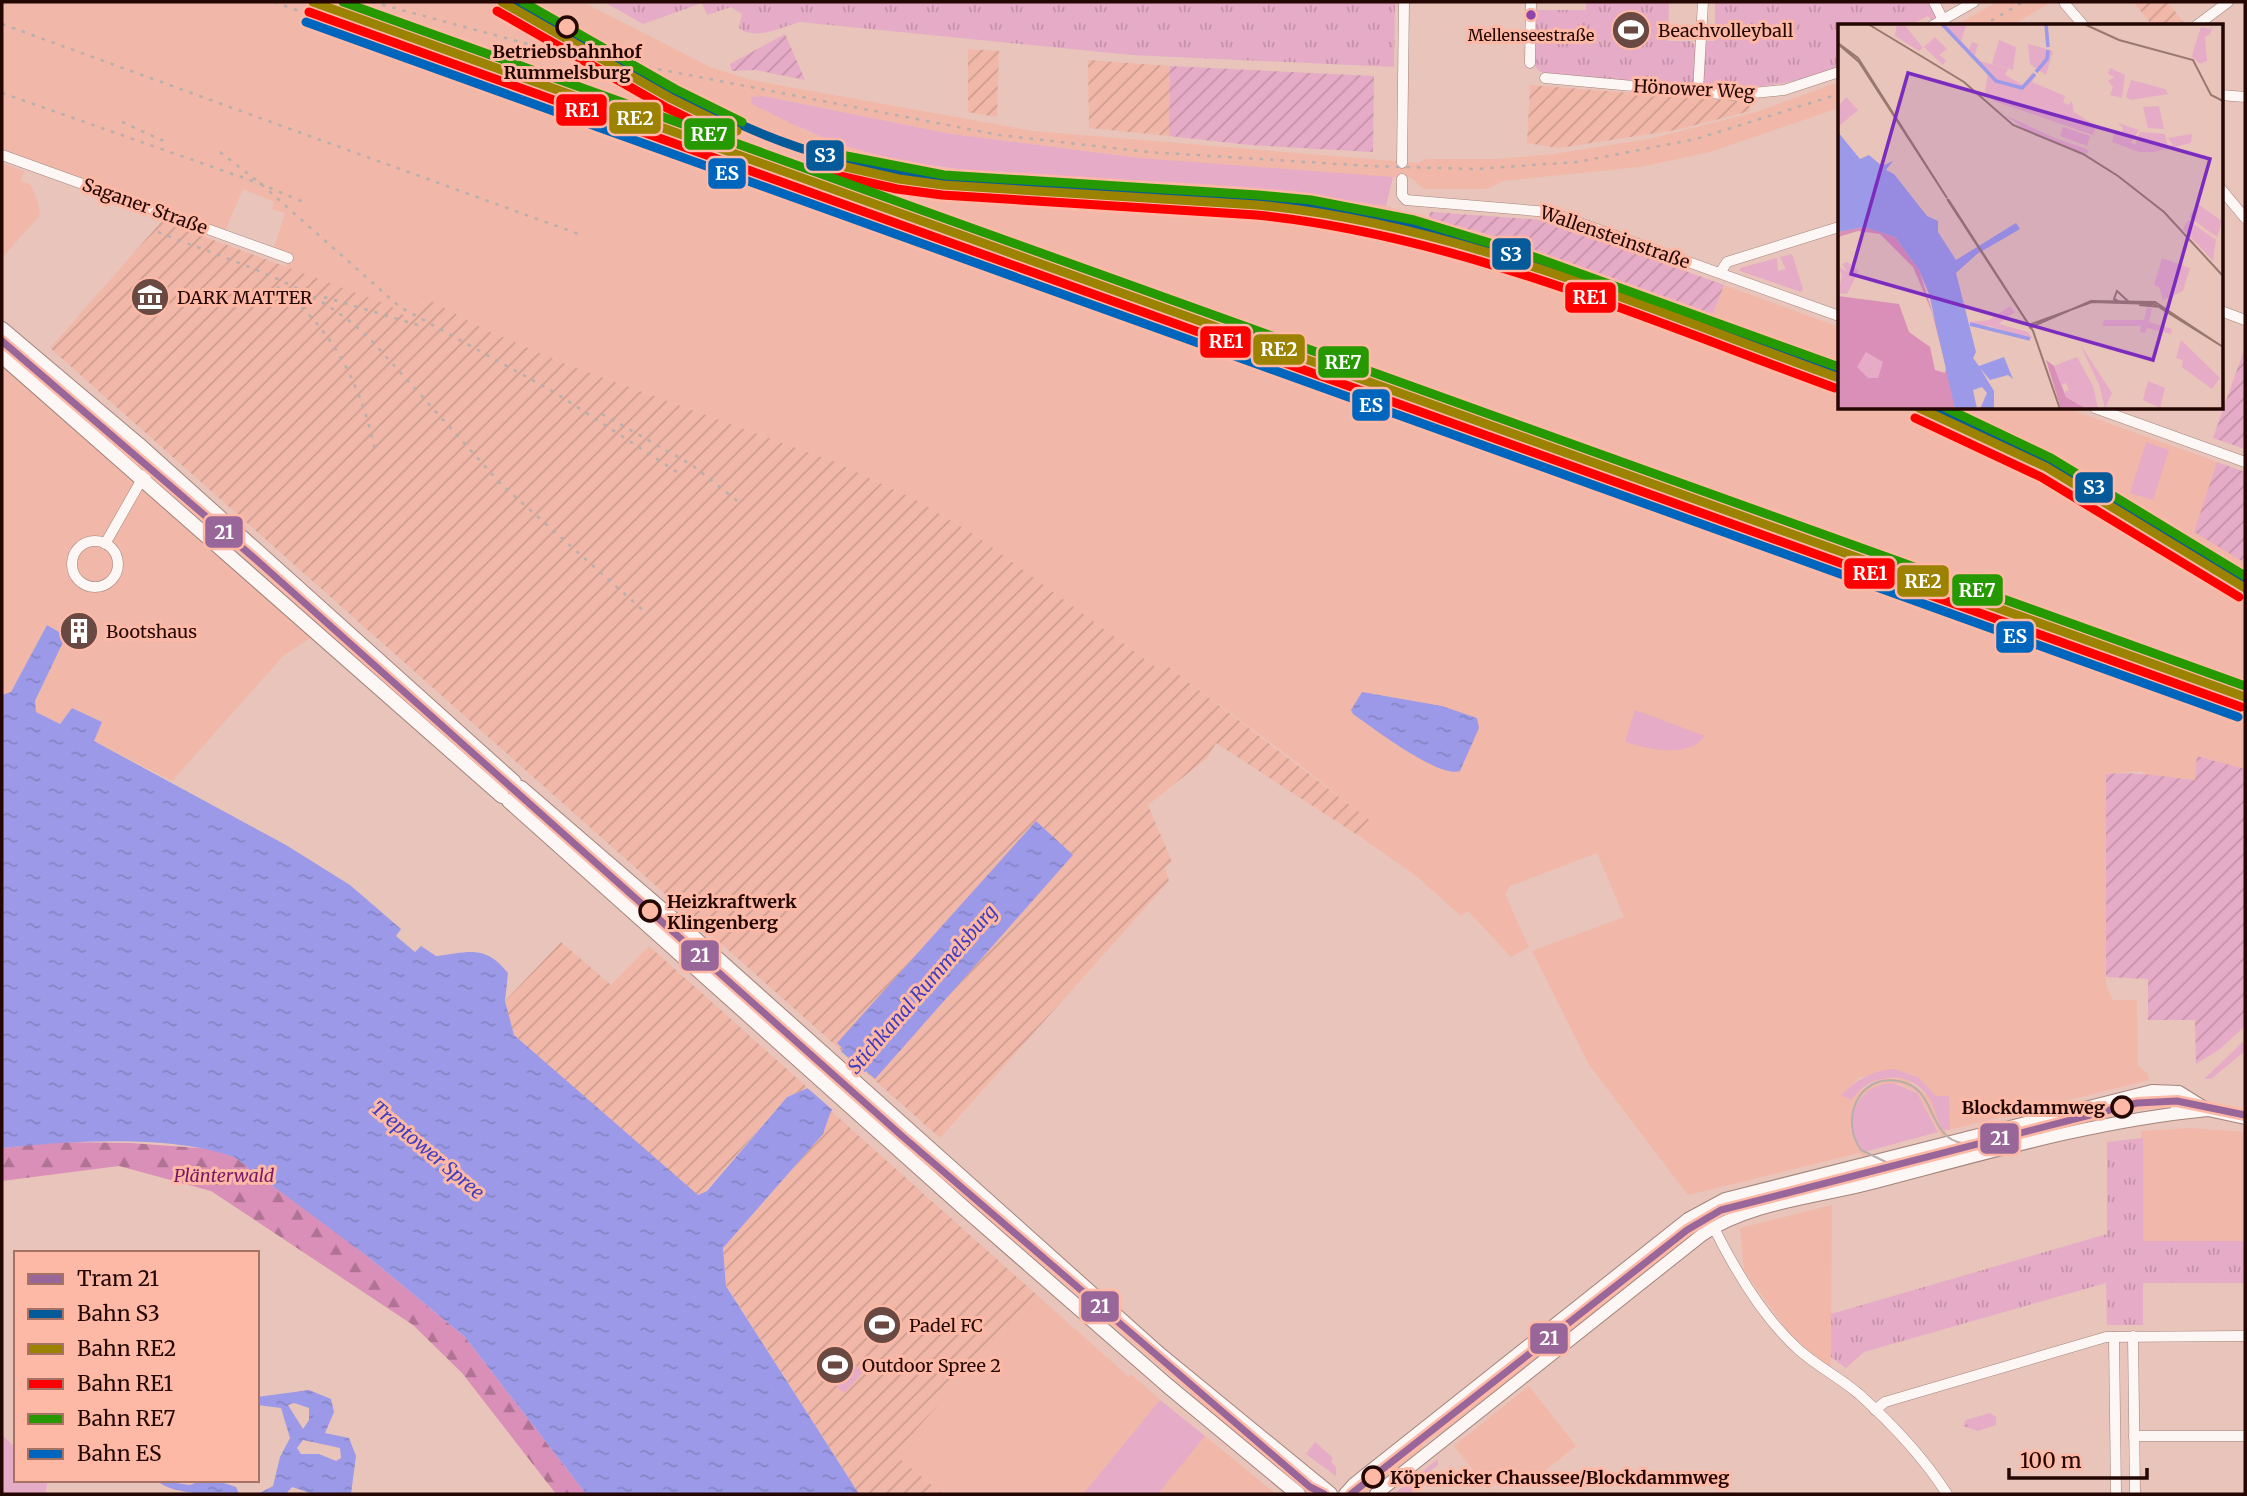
<svg xmlns="http://www.w3.org/2000/svg" width="2247" height="1496" viewBox="0 0 2247 1496" font-family="Merriweather,serif">
  <style>
    .built { fill: #f1b8a9; fill-rule: evenodd }
    .industrial { fill: url(#industrial-furrows) }
    .grass { fill: #e6abc6 }
    .forest { fill: url(#forest-firs) }
    .park { fill: url(#park-tufts) }
    .garden { fill: url(#garden-furrows) }
    .water { fill: url(#water-ripples); fill-rule: evenodd }
    .pier { fill: #e9c4ba }
    .lines { fill: none; stroke-linecap: round; stroke-linejoin: round }
    .minor-casing { stroke: #a2847b; stroke-width: 11 }
    .tertiary-casing { stroke: #a2847b; stroke-width: 14 }
    .secondary-casing { stroke: #a2847b; stroke-width: 16 }
    .minor { stroke: #fcf6f5; stroke-width: 10 }
    .tertiary { stroke: #fcf6f5; stroke-width: 12 }
    .secondary { stroke: #fcf6f5; stroke-width: 14 }
    .tram { stroke: #b8afac; stroke-width: 2 }
    .rail { stroke: #b8afac; stroke-width: 2.5; stroke-dasharray: 3.5 7; stroke-linecap: butt }
    .rail-1-casing { stroke: #fdb9a6; stroke-width: 14 }
    .rail-2-casing { stroke: #fdb9a6; stroke-width: 14 }
    .rail-3-casing { stroke: #fdb9a6; stroke-width: 14 }
    .rail-4-casing { stroke: #fdb9a6; stroke-width: 14 }
    .rail-5-casing { stroke: #fdb9a6; stroke-width: 14 }
    .rail-1 { stroke: #055a99; stroke-width: 9 }
    .rail-2 { stroke: #9c8201; stroke-width: 9 }
    .rail-3 { stroke: #f00; stroke-width: 9 }
    .rail-4 { stroke: #269900; stroke-width: 9 }
    .rail-5 { stroke: #0065bd; stroke-width: 9 }
    .tram-1-casing { stroke: #fdb9a6; stroke-width: 12 }
    .tram-1 { stroke: #969; stroke-width: 7 }
    .bus-dot { fill: #8e44ad; stroke: #fdb9a6; stroke-width: 2.5 }
    .stop-dot { fill: #fdb9a6; stroke: #240702; stroke-width: 3.5 }
    .labels { text-anchor: middle; dominant-baseline: central; stroke-width: 6; stroke-linejoin: round; paint-order: stroke }
    .bus-label { font-size: 16px; fill: #240702; stroke: #fdb9a6 }
    .poi-label { font-size: 18px; fill: #240702; stroke: #fdb9a6; text-anchor: start }
    .stop-label { font-size: 18px; font-weight: bold; fill: #240702; stroke: #fdb9a6; text-anchor: start }
    .street-label { font-size: 18px; fill: #240702; stroke: #fdb9a6 }
    .park-label { font-size: 18px; font-style: italic; fill: #791768; stroke: #fdb9a6 }
    .water-label { font-size: 19px; font-style: italic; fill: #3f3cbf; stroke: #fdb9a6 }
    .inset-river { fill: none; stroke: #9c9ae8; stroke-width: 3.5 }
    .inset-road { fill: none; stroke: #9a7870; stroke-width: 2 }
    .view { fill: #7b2cbf; fill-opacity: 0.15; stroke: #7b2cbf; stroke-width: 3.5 }
    .inset-edge { fill: none; stroke: #240702; stroke-width: 3.5 }
    .line-badge { stroke: #fdb9a6; stroke-width: 2.5 }
    .badge-label { font-size: 19px; text-anchor: middle; font-weight: bold; fill: #fff }
  </style>
  <defs>
    <pattern id="industrial-furrows" width="10" height="10" patternUnits="userSpaceOnUse" patternTransform="scale(1.75)"><rect width="10" height="10" fill="#f1b8a9"/><path d="M-1 1l2-2M0 10L10 0M9 11l2-2" fill="none" stroke="#ce9d90"/></pattern>
    <pattern id="forest-firs" width="22" height="20" patternUnits="userSpaceOnUse" patternTransform="scale(1.75)"><rect width="22" height="20" fill="#da8fb9"/><path d="M5 1l3.5 6h-7zM16 11l3.5 6h-7z" fill="#b17394"/></pattern>
    <pattern id="park-tufts" width="24" height="20" patternUnits="userSpaceOnUse" patternTransform="scale(1.75)"><rect width="24" height="20" fill="#e6abc6"/><path d="M3 7l-1-3M5 7V3M7 7l1-3M15 17l-1-3M17 17v-4M19 17l1-3" fill="none" stroke="#c592a8"/></pattern>
    <pattern id="garden-furrows" width="10" height="10" patternUnits="userSpaceOnUse" patternTransform="scale(1.75)"><rect width="10" height="10" fill="#e6abc6"/><path d="M-1 1l2-2M0 10L10 0M9 11l2-2" fill="none" stroke="#c592a8"/></pattern>
    <pattern id="water-ripples" width="26" height="14" patternUnits="userSpaceOnUse" patternTransform="scale(1.75)"><rect width="26" height="14" fill="#9c9ae8"/><path d="M2 4q2-2 4 0t4 0M15 11q2-2 4 0t4 0" fill="none" stroke="#8683c5"/></pattern>
  </defs>
  <rect width="100%" height="100%" fill="#e9c4ba"/>
  <g class="built">
    <path d="M 2,2 L 583,2 L 710,67 L 751,80 L 1033,131 L 1419,163 L 1425,159 L 1498,159 L 1553,154 L 1649,139 L 1756,112 L 1839,82 L 1839,108 L 1710,152 L 1640,167 L 1503,181 L 1487,189 L 1424,189 L 1410,177 L 1367,179 L 1140,158 L 951,134 L 763,96 L 803,130 L 872,154 L 947,169 L 1220,185 L 1299,193 L 1386,206 L 1495,236 L 1713,314 L 1724,285 L 1839,327 L 1839,408 L 2066,408 L 2217,462 L 2195,532 L 2245,563 L 2245,769 L 2198,756 L 2196,780 L 2147,775 L 2141,771 L 2106,774 L 2106,985 L 2113,1000 L 2137,1000 L 2138,1066 L 2148,1074 L 2149,1080 L 1945,1131 L 1949,1137 L 1943,1138 L 1917,1093 L 1900,1084 L 1882,1084 L 1863,1094 L 1853,1113 L 1854,1137 L 1871,1156 L 1865,1158 L 1859,1153 L 1688,1195 L 1589,1065 L 1532,951 L 1624,917 L 1597,853 L 1510,886 L 1505,894 L 1529,947 L 1511,957 L 1468,911 L 1461,916 L 1415,875 L 1362,838 L 1371,822 L 1295,761 L 1166,665 L 1161,671 L 978,537 L 920,502 L 835,462 L 563,363 L 482,328 L 423,297 L 411,320 L 389,305 L 285,267 L 289,254 L 274,248 L 285,213 L 272,209 L 274,202 L 243,189 L 225,231 L 2,150 ZM 1894,1069 L 1918,1077 L 1936,1096 L 1942,1129 L 1929,1097 L 1906,1079 L 1881,1078 L 1856,1093 L 1841,1095 L 1859,1078 Z"/>
    <polygon points="1997,2 2051,2 2011,26 1955,26"/>
    <polygon points="2,163 24,171 21,181 31,185 38,202 40,215 2,258"/>
    <polygon points="2,356 319,632 283,656 172,781 94,741 102,722 72,708 60,724 35,712 35,702 66,636 47,625 11,692 2,695"/>
    <polygon points="2171,1099 2161,1110 2160,1107 2131,1111 1723,1216 1719,1208 2135,1102"/>
    <polygon points="2192,1128 2245,1132 2245,1241 2143,1241 2141,1131"/>
    <polygon points="1832,1205 1831,1357 1830,1369 1791,1336 1744,1271 1740,1228"/>
    <polygon points="1697,1221 1701,1228 1565,1336 1559,1329"/>
    <polygon points="1038,1296 1129,1377 1131,1374 1160,1400 1083,1494 943,1494 894,1454"/>
    <polygon points="1544,1341 1550,1347 1436,1437 1432,1429"/>
    <polygon points="1529,1386 1576,1446 1527,1485 1514,1468 1488,1489 1454,1446"/>
    <polygon points="1194,1390 1322,1494 1306,1493 1188,1397"/>
    <polygon points="1205,1436 1276,1494 1158,1494"/>
    <polygon points="1418,1441 1423,1447 1364,1494 1349,1494"/>
  </g>
  <g class="industrial">
    <polygon points="2133,2 2168,2 2184,23 2180,26 2153,26"/>
    <polygon points="968,49 999,51 997,117 968,112"/>
    <polygon points="1088,60 1170,66 1169,136 1089,128"/>
    <polygon points="1530,85 1749,102 1750,111 1676,130 1559,148 1527,143"/>
    <polygon points="162,221 389,305 411,320 422,296 482,328 563,363 835,462 920,502 978,537 1161,671 1166,665 1372,822 1362,838 1216,743 1207,758 1148,805 1172,862 1165,868 1169,881 940,1138 50,348"/>
    <polygon points="561,942 611,985 649,946 808,1088 787,1097 703,1194 694,1194 514,1035 505,1001"/>
    <polygon points="831,1111 1038,1296 894,1454 943,1494 859,1494 726,1285 723,1248 823,1134"/>
  </g>
  <g class="grass">
    <path d="M 763,96 L 951,134 L 1140,158 L 1393,177 L 1386,206 C 1330,198 1274,189 1218,185 C 1103,177 987,181 874,154 C 831,144 791,124 752,104 L 751,97 Z"/>
    <polygon points="1792,254 1803,289 1801,292 1740,271 1740,268 1777,258 1778,271 1786,269 1780,257"/>
    <polygon points="2146,442 2169,450 2153,500 2130,493"/>
    <path d="M 1635,710 L 1705,736 C 1689,759 1647,749 1625,742 Z"/>
    <polygon points="2245,1040 2245,1051 2211,1079 2204,1079"/>
    <path d="M 1894,1069 L 1918,1077 L 1936,1096 L 1949,1096 L 1950,1130 L 1942,1129 C 1937,1119 1935,1108 1929,1098 C 1910,1068 1870,1073 1851,1100 L 1841,1095 C 1858,1079 1871,1071 1894,1069 Z"/>
    <path d="M 1893,1083 L 1917,1093 L 1938,1132 L 1864,1152 C 1841,1123 1855,1085 1893,1083 Z"/>
    <polygon points="839,1349 850,1359 830,1380 820,1370"/>
    <polygon points="852,1362 863,1372 844,1393 833,1383"/>
    <polygon points="1160,1400 1205,1436 1158,1494 1083,1494"/>
    <polygon points="2,1435 16,1448 16,1480 48,1480 45,1494 2,1494"/>
    <polygon points="1315,1442 1333,1458 1331,1462 1336,1467 1336,1476 1306,1454"/>
    <polygon points="1438,1459 1438,1465 1419,1480 1417,1488 1409,1494 1395,1493"/>
  </g>
  <polygon class="forest" points="57,1142 131,1143 212,1149 234,1157 266,1178 367,1256 465,1337 586,1494 556,1494 462,1373 413,1325 211,1191 119,1166 2,1181 2,1148"/>
  <g class="park">
    <path d="M 604,2 L 1395,2 L 1394,67 L 1132,55 L 800,22 C 782,27 755,41 739,28 L 742,14 L 731,7 L 707,15 L 702,3 L 643,24 Z"/>
    <polygon points="1586,2 1669,2 1668,41 1691,41 1697,48 1694,82 1688,86 1549,75 1539,71 1535,66 1535,10 1586,10"/>
    <path d="M 1715,2 L 1930,2 L 1936,15 L 1932,22 L 1928,16 L 1909,26 L 1839,26 L 1839,67 C 1798,83 1759,89 1715,88 L 1707,87 L 1702,82 L 1704,41 L 1715,41 Z"/>
    <polygon points="2143,1138 2143,1241 2245,1241 2245,1283 2143,1283 2143,1325 2107,1325 2106,1283 1864,1352 1846,1368 1831,1357 1831,1314 2107,1234 2107,1142"/>
    <polygon points="1990,1413 1996,1417 1996,1425 1978,1431 1963,1426 1966,1420"/>
  </g>
  <g class="garden">
    <polygon points="785,34 805,80 756,70 732,71 730,64"/>
    <polygon points="1170,66 1374,76 1373,152 1249,145 1169,136"/>
    <polygon points="1430,212 1543,220 1724,285 1713,314 1495,236 1429,219"/>
    <polygon points="2245,347 2245,449 2213,438"/>
    <polygon points="2217,462 2245,472 2245,563 2194,532"/>
    <path d="M 2197,756 L 2245,769 L 2245,1026 L 2220,1049 L 2196,1064 L 2195,1020 L 2148,1020 L 2148,979 L 2106,977 L 2106,774 C 2137,771 2164,777 2195,780 Z"/>
  </g>
  <g class="water">
    <path d="M 47,625 L 66,636 L 35,701 L 36,712 L 60,724 L 72,708 L 102,722 L 94,741 L 286,845 L 350,885 L 401,929 L 396,936 L 415,952 L 421,946 L 436,956 C 469,952 485,944 508,973 L 505,1001 L 514,1035 L 698,1195 L 707,1191 L 787,1097 L 808,1088 L 843,1049 L 837,1043 L 1036,821 L 1073,855 L 875,1079 L 866,1071 L 831,1111 L 823,1134 L 723,1248 L 726,1286 L 859,1494 L 586,1494 L 465,1337 L 367,1256 L 234,1157 C 170,1134 69,1141 2,1148 L 2,695 L 11,692 Z"/>
    <path d="M 1362,692 L 1442,706 L 1477,718 L 1479,728 L 1460,771 C 1439,779 1372,727 1353,714 L 1351,710 Z"/>
    <path d="M 309,1390 L 331,1399 L 334,1412 L 325,1433 L 349,1438 L 356,1456 L 351,1494 L 313,1494 L 292,1487 L 286,1494 L 258,1494 L 273,1486 L 280,1457 L 290,1438 L 281,1408 L 257,1405 L 257,1397 ZM 294,1403 L 309,1408 L 309,1420 L 303,1429 L 288,1405 ZM 303,1440 L 340,1448 L 341,1458 L 336,1461 L 319,1454 L 301,1454 L 297,1448 Z"/>
    <path d="M 156,1480 L 190,1485 C 204,1478 220,1481 236,1487 L 239,1494 C 216,1494 173,1496 156,1480 Z"/>
  </g>
  <polygon class="pier" points="836,1047 876,1082 867,1076 835,1112 805,1086 838,1049"/>
  <g class="lines">
    <g class="minor-casing">
      <g id="minor">
        <polyline points="1934,2 1943,20"/>
        <polyline points="2065,4 2084,26"/>
        <polyline points="1932,26 1974,2"/>
        <polyline points="2196,26 2228,2"/>
        <polyline points="1530,63 1531,2"/>
        <polyline points="1545,78 1732,95 1784,90 1839,72"/>
        <polyline points="1698,91 1703,2"/>
        <polyline points="2221,95 2245,97"/>
        <polyline points="2,155 288,258"/>
        <polyline points="1402,163 1404,2"/>
        <polyline points="1402,179 1402,195 1406,200 1549,212 1839,316"/>
        <polyline points="2221,189 2245,218"/>
        <polyline points="1720,273 1727,262 1839,227"/>
        <polyline points="2221,311 2245,320"/>
        <polyline points="2095,408 2245,462"/>
        <circle cx="95" cy="564" r="23"/>
        <polyline points="105,544 142,479 157,463"/>
        <polyline points="2175,1113 2179,1092"/>
        <path d="M 1714,1228 C 1735,1270 1763,1318 1799,1350 C 1817,1366 1840,1378 1859,1394 C 1891,1423 1924,1458 1947,1494"/>
        <polyline points="2133,1336 2135,1494"/>
        <polyline points="2114,1337 2116,1494"/>
        <polyline points="1875,1410 1885,1402 2106,1337 2245,1336"/>
        <polyline points="2134,1436 2245,1436"/>
      </g>
    </g>
    <g class="tertiary-casing">
      <g id="tertiary">
        <polyline points="1345,1494 1354,1484 1688,1219 1725,1199 2152,1091 2179,1092 2208,1110 2245,1118"/>
        <path d="M 1376,1494 L 1702,1235 C 1747,1204 1811,1198 1864,1185 C 1977,1156 2091,1121 2208,1110"/>
      </g>
    </g>
    <g class="secondary-casing">
      <g id="secondary">
        <polyline points="2,329 138,444 514,782"/>
        <polyline points="2,356 502,796"/>
        <polyline points="521,788 681,926 1159,1354 1330,1494"/>
        <polyline points="509,801 963,1207 1168,1386 1298,1494"/>
      </g>
    </g>
    <use href="#minor" class="minor"/>
    <use href="#tertiary" class="tertiary"/>
    <use href="#secondary" class="secondary"/>
    <path class="tram" d="M 1923,1163 L 1888,1163 L 1861,1150 C 1840,1121 1857,1074 1898,1081 C 1944,1088 1921,1151 1980,1143"/>
    <g class="rail">
      <polyline points="274,2 2245,710"/>
      <polyline points="372,2 528,44 999,135 1148,152 1370,166 1475,169 1577,162 1696,139 1839,94"/>
      <polyline points="2,24 584,236"/>
      <polyline points="1982,26 2023,2"/>
      <polyline points="2,93 261,184 308,204"/>
      <polyline points="122,122 168,143"/>
      <polyline points="220,152 261,184 400,307 554,392 680,474"/>
      <path d="M 158,232 C 230,261 315,284 371,340 L 502,485 L 646,613"/>
      <path d="M 277,287 C 332,326 362,386 375,451"/>
      <polyline points="324,297 418,325"/>
      <polyline points="602,414 692,465 740,503"/>
    </g>
    <g class="rail-1-casing">
      <g id="rail-1">
        <path d="M 514,2 C 618,57 718,128 834,158 C 1006,203 1187,182 1361,213 C 1433,225 1501,250 1569,274 C 1660,305 1749,338 1839,371"/>
        <polyline points="1936,408 2066,470 2245,581"/>
      </g>
    </g>
    <g class="rail-2-casing">
      <g id="rail-2">
        <polyline points="313,2 2245,697"/>
        <polyline points="502,2 670,98 737,131"/>
        <path d="M 824,162 L 899,179 L 943,185 L 1257,205 C 1459,224 1649,310 1839,378"/>
        <polyline points="1919,408 2046,467 2245,588"/>
      </g>
    </g>
    <g class="rail-3-casing">
      <g id="rail-3">
        <polyline points="497,11 665,107 732,140"/>
        <polyline points="309,12 2241,707"/>
        <path d="M 822,172 L 897,189 L 942,195 L 1256,215 C 1456,235 1648,320 1835,388"/>
        <polyline points="1915,418 2041,477 2239,597"/>
      </g>
    </g>
    <g class="rail-4-casing">
      <g id="rail-4">
        <polyline points="343,2 2245,686"/>
        <polyline points="523,2 675,89 742,122"/>
        <polyline points="826,152 944,175 1258,195 1311,200 1414,220 1526,254 1839,367"/>
        <polyline points="1946,408 2051,458 2245,576"/>
      </g>
    </g>
    <g class="rail-5-casing">
      <polyline id="rail-5" points="306,22 2238,717"/>
    </g>
    <use href="#rail-1" class="rail-1"/>
    <use href="#rail-2" class="rail-2"/>
    <use href="#rail-3" class="rail-3"/>
    <use href="#rail-4" class="rail-4"/>
    <use href="#rail-5" class="rail-5"/>
    <g class="tram-1-casing">
      <g id="tram-1">
        <polyline points="2,341 253,557 902,1136 1310,1487 1324,1494"/>
        <polyline points="1351,1494 1687,1230 1721,1210 2137,1103 2177,1101 2245,1115"/>
      </g>
    </g>
    <use href="#tram-1" class="tram-1"/>
  </g>
  <defs>
    <g id="stadium-disc" transform="scale(2.0125)"><circle r="9.5" fill="#694942" stroke="#fdb9a6"/><path d="M0-5a6.5 5 0 1 0 0 10a6.5 5 0 1 0 0-10ZM-3.5-1.8h7v3.6h-7Z" fill="#fff"/></g>
    <g id="museum-disc" transform="scale(2.0125)"><circle r="9.5" fill="#694942" stroke="#fdb9a6"/><path d="M0-6L6-3V-2H-6V-3ZM-5-1h2V3h-2ZM-1-1h2V3h-2ZM3-1h2V3H3ZM-6 4H6V6H-6Z" fill="#fff"/></g>
    <g id="building-disc" transform="scale(2.0125)"><circle r="9.5" fill="#694942" stroke="#fdb9a6"/><path d="M-4-6H4V6H1V3H-1V6H-4ZM-2.5-4.3h1.7v1.8h-1.7ZM.8-4.3h1.7v1.8H.8ZM-2.5-1h1.7V.8h-1.7ZM.8-1h1.7V.8H.8Z" fill="#fff"/></g>
  </defs>
  <g fill-rule="evenodd">
    <use href="#stadium-disc" x="1631" y="30"/>
    <use href="#museum-disc" x="150" y="297"/>
    <use href="#building-disc" x="79" y="631"/>
    <use href="#stadium-disc" x="882" y="1325"/>
    <use href="#stadium-disc" x="835" y="1365"/>
  </g>
  <circle class="bus-dot" cx="1531" cy="15" r="6"/>
  <g class="stop-dot">
    <circle cx="567" cy="27" r="10"/>
    <circle cx="650" cy="911" r="10"/>
    <circle cx="2122" cy="1107" r="10"/>
    <circle cx="1373" cy="1477" r="10"/>
  </g>
  <g class="labels">
    <g class="bus-label">
      <text x="1531" y="35">Mellenseestraße</text>
    </g>
    <g class="poi-label">
      <text x="1658" y="30">Beachvolleyball</text>
      <text x="177" y="297">DARK MATTER</text>
      <text x="106" y="631">Bootshaus</text>
      <text x="909" y="1325">Padel FC</text>
      <text x="862" y="1365">Outdoor Spree 2</text>
    </g>
    <g class="stop-label">
      <text x="567" y="51" text-anchor="middle">Betriebsbahnhof<tspan x="567" dy="21">Rummelsburg</tspan></text>
      <text x="667" y="901">Heizkraftwerk<tspan x="667" dy="21">Klingenberg</tspan></text>
      <text x="2105" y="1107" text-anchor="end">Blockdammweg</text>
      <text x="1390" y="1477">Köpenicker Chaussee/Blockdammweg</text>
    </g>
    <g class="street-label">
      <text transform="translate(1694 89) rotate(3)">Hönower Weg</text>
      <text transform="translate(145 206) rotate(20)">Saganer Straße</text>
      <text transform="translate(1615 237) rotate(19)">Wallensteinstraße</text>
    </g>
    <g class="park-label">
      <text x="224" y="1175">Plänterwald</text>
    </g>
    <g class="water-label">
      <text transform="translate(922 989) rotate(-49)">Stichkanal Rummelsburg</text>
      <text transform="translate(428 1150) rotate(40)">Treptower Spree</text>
    </g>
  </g>
  <g transform="translate(1838 24)">
    <rect width="385" height="385" fill="#e9c4ba"/>
    <path d="M 161,16 L 178,23 L 175,46 L 154,40 ZM 272,44 L 287,51 L 284,74 L 272,71 L 275,63 L 270,57 L 277,53 L 270,50 ZM 321,82 L 326,105 L 310,104 L 305,83 ZM 167,91 L 217,114 L 251,126 L 249,130 L 191,108 ZM 9,238 L 21,247 L 9,270 L 0,269 L 4,251 L 0,243 L 9,247 L 4,240 ZM 172,282 L 177,288 L 161,300 L 190,308 L 195,315 L 151,302 L 133,303 L 132,298 L 151,296 Z" fill="#e6abc6"/>
    <path d="M 26,203 L 57,213 L 81,246 L 106,324 L 117,385 L 0,385 L 0,272 L 61,280 L 71,308 L 92,323 L 97,346 L 107,349 L 108,343 L 94,288 L 75,243 L 42,210 L 20,207 L 0,213 L 3,207 ZM 208,336 L 216,342 L 228,373 L 249,385 L 223,385 Z" fill="#da8fb9"/>
    <path d="M 101,0 L 123,0 L 128,2 L 123,17 L 131,26 L 134,18 L 140,20 L 137,31 L 142,37 L 170,45 L 167,51 L 185,61 L 194,49 L 198,51 L 194,58 L 227,72 L 225,78 L 231,81 L 234,77 L 236,88 L 258,102 L 255,111 L 156,77 L 147,68 L 150,48 ZM 375,0 L 372,10 L 367,13 L 369,37 L 362,40 L 354,33 L 355,28 L 363,3 L 372,5 ZM 190,20 L 215,27 L 208,51 L 192,40 ZM 293,56 L 327,65 L 330,70 L 293,76 L 288,73 ZM 8,73 L 20,86 L 0,103 L 0,83 ZM 280,99 L 301,106 L 293,118 L 297,121 L 302,108 L 327,110 L 330,123 L 335,121 L 330,114 L 354,110 L 353,119 L 316,128 L 301,128 L 274,118 L 276,109 L 283,111 L 285,104 ZM 309,283 L 314,284 L 311,298 L 334,305 L 333,310 L 309,304 L 307,309 L 302,308 L 303,302 L 264,302 L 266,296 L 306,296 ZM 343,316 L 382,354 L 374,365 L 344,343 L 345,336 L 338,334 ZM 28,328 L 45,338 L 40,354 L 30,354 L 19,343 Z" fill="#e6abc6"/>
    <path d="M 59,0 L 66,0 L 85,24 L 81,27 L 57,12 ZM 97,13 L 109,25 L 101,31 L 108,36 L 105,41 L 86,23 ZM 225,103 L 252,112 L 249,122 L 222,112 ZM 360,180 L 384,197 L 379,213 L 351,193 ZM 350,196 L 378,216 L 375,237 L 345,205 ZM 324,234 L 352,244 L 345,267 L 325,276 L 321,263 L 316,261 ZM 242,320 L 274,369 L 267,385 L 262,363 ZM 239,333 L 255,362 L 260,385 L 249,385 L 228,373 L 226,368 L 231,366 L 228,359 L 223,361 L 216,342 ZM 310,357 L 327,364 L 322,384 L 305,376 Z" fill="#e6abc6"/>
    <path d="M 0,108 L 22,135 L 31,131 L 44,142 L 55,137 L 48,146 L 56,150 L 89,192 L 100,197 L 100,208 L 118,236 L 178,199 L 182,205 L 139,230 L 118,249 L 138,328 L 135,334 L 141,342 L 166,333 L 175,355 L 170,351 L 152,356 L 142,344 L 156,367 L 156,385 L 142,385 L 149,369 L 144,363 L 135,366 L 139,385 L 117,385 L 91,270 L 81,246 L 57,213 L 26,203 L 0,208 Z" fill="#9c9ae8"/>
    <path class="inset-river" d="M 104,0 L 158,57 L 184,64 L 197,50M 208,0 L 210,23M 198,48 L 209,35 L 210,26M 132,300 L 192,315"/>
    <path class="inset-road" d="M 30,0 L 126,58 L 175,101 L 245,130 L 280,152 L 326,188 L 385,252M 246,0 L 281,16 L 355,36 L 373,71 L 385,77M 0,19 L 20,34 L 109,174M 0,20 L 21,38 L 109,174M 109,175 L 191,301 L 254,278 L 316,280 L 385,323M 110,175 L 195,307 L 222,385M 284,279 L 276,275 L 279,267 L 292,279M 301,281 L 323,283M 191,304 L 253,277 L 317,278 L 385,323"/>
    <path class="view" d="M 70,49 L 372,135 L 315,336 L 13,250 Z"/>
    <rect width="385" height="385" class="inset-edge"/>
  </g>
  <g class="line-badge">
    <rect x="555" y="93" width="53" height="34" rx="7" fill="#f00"/>
    <rect x="608" y="101" width="54" height="34" rx="7" fill="#9c8201"/>
    <rect x="683" y="117" width="53" height="34" rx="7" fill="#269900"/>
    <rect x="805" y="139" width="40" height="33" rx="7" fill="#055a99"/>
    <rect x="707" y="157" width="40" height="33" rx="7" fill="#0065bd"/>
    <rect x="1491" y="237" width="41" height="34" rx="7" fill="#055a99"/>
    <rect x="1564" y="281" width="53" height="33" rx="7" fill="#f00"/>
    <rect x="1199" y="325" width="53" height="34" rx="7" fill="#f00"/>
    <rect x="1252" y="333" width="54" height="33" rx="7" fill="#9c8201"/>
    <rect x="1317" y="345" width="53" height="34" rx="7" fill="#269900"/>
    <rect x="1351" y="388" width="40" height="34" rx="7" fill="#0065bd"/>
    <rect x="2074" y="471" width="40" height="33" rx="7" fill="#055a99"/>
    <rect x="204" y="515" width="40" height="34" rx="7" fill="#969"/>
    <rect x="1843" y="557" width="53" height="33" rx="7" fill="#f00"/>
    <rect x="1896" y="564" width="54" height="34" rx="7" fill="#9c8201"/>
    <rect x="1951" y="573" width="53" height="34" rx="7" fill="#269900"/>
    <rect x="1995" y="620" width="40" height="34" rx="7" fill="#0065bd"/>
    <rect x="680" y="939" width="40" height="33" rx="7" fill="#969"/>
    <rect x="1979" y="1122" width="41" height="33" rx="7" fill="#969"/>
    <rect x="1080" y="1290" width="40" height="33" rx="7" fill="#969"/>
    <rect x="1529" y="1322" width="40" height="33" rx="7" fill="#969"/>
  </g>
  <g class="badge-label">
    <text x="582" y="117">RE1</text>
    <text x="635" y="125">RE2</text>
    <text x="709" y="141">RE7</text>
    <text x="825" y="162">S3</text>
    <text x="727" y="180">ES</text>
    <text x="1511" y="261">S3</text>
    <text x="1590" y="304">RE1</text>
    <text x="1226" y="348">RE1</text>
    <text x="1279" y="356">RE2</text>
    <text x="1343" y="369">RE7</text>
    <text x="1371" y="412">ES</text>
    <text x="2094" y="494">S3</text>
    <text x="224" y="539">21</text>
    <text x="1870" y="580">RE1</text>
    <text x="1923" y="588">RE2</text>
    <text x="1977" y="597">RE7</text>
    <text x="2015" y="643">ES</text>
    <text x="700" y="962">21</text>
    <text x="2000" y="1145">21</text>
    <text x="1100" y="1313">21</text>
    <text x="1549" y="1345">21</text>
  </g>
  <rect width="2247" height="1496" fill="none" stroke="#240702" stroke-width="7"/>
  <rect x="14" y="1251" width="245" height="231" fill="#fdb9a6" stroke="#a67264" stroke-width="2"/>
  <rect x="28" y="1274" width="35" height="10" fill="#996699" stroke="#a67264" stroke-width="2"/>
  <text x="77" y="1286" font-size="21" fill="#240702">Tram 21</text>
  <rect x="28" y="1309" width="35" height="10" fill="#055a99" stroke="#a67264" stroke-width="2"/>
  <text x="77" y="1321" font-size="21" fill="#240702">Bahn S3</text>
  <rect x="28" y="1344" width="35" height="10" fill="#9c8201" stroke="#a67264" stroke-width="2"/>
  <text x="77" y="1356" font-size="21" fill="#240702">Bahn RE2</text>
  <rect x="28" y="1379" width="35" height="10" fill="#ff0000" stroke="#a67264" stroke-width="2"/>
  <text x="77" y="1391" font-size="21" fill="#240702">Bahn RE1</text>
  <rect x="28" y="1414" width="35" height="10" fill="#269900" stroke="#a67264" stroke-width="2"/>
  <text x="77" y="1426" font-size="21" fill="#240702">Bahn RE7</text>
  <rect x="28" y="1449" width="35" height="10" fill="#0065bd" stroke="#a67264" stroke-width="2"/>
  <text x="77" y="1461" font-size="21" fill="#240702">Bahn ES</text>
  <path d="M2009 1468v10h138v-10" fill="none" stroke="#240702" stroke-width="3.5"/>
  <text x="2020" y="1468" font-size="21" fill="#240702" stroke="#fdb9a6" stroke-width="5" paint-order="stroke">100 m</text>
</svg>
